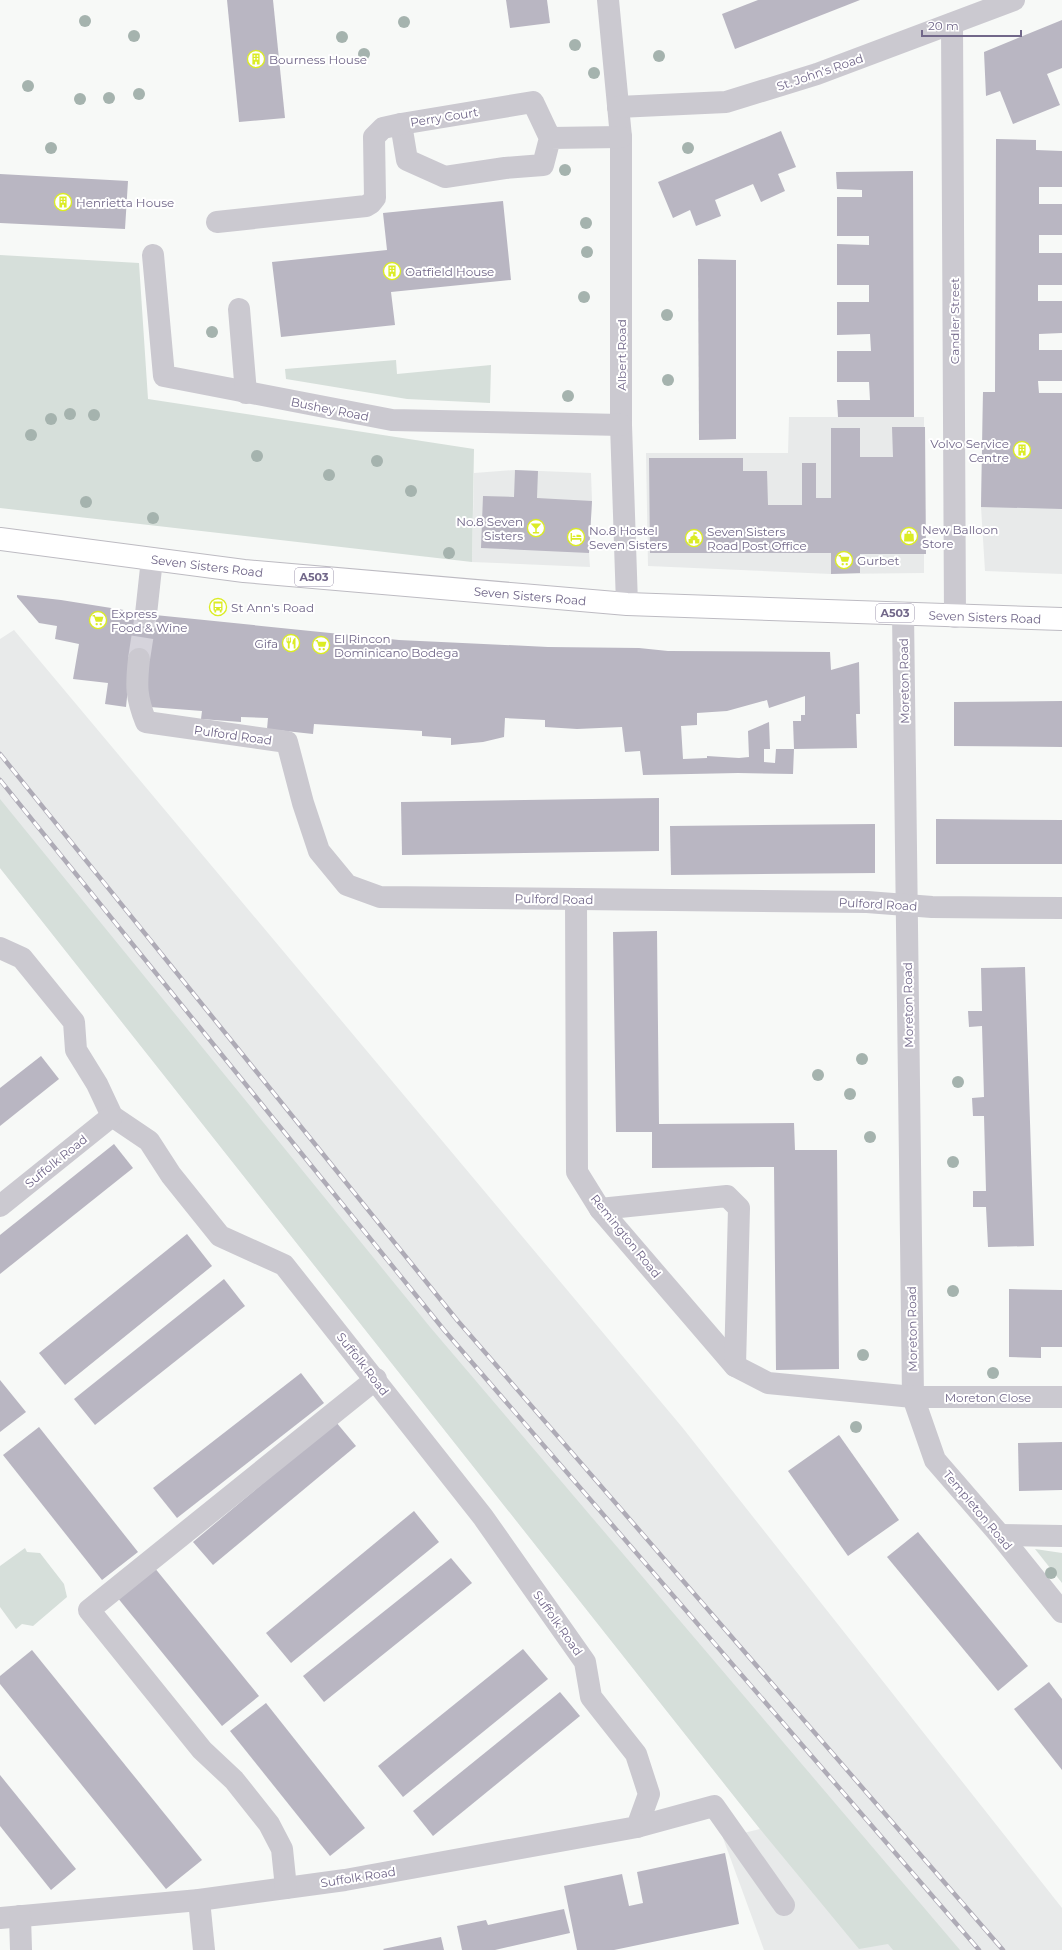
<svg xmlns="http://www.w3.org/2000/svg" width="1062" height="1950" viewBox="0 0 1062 1950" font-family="Montserrat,sans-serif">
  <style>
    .built { fill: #e8eaea }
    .green { fill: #d6dfda }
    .building { fill: #b9b6c2 }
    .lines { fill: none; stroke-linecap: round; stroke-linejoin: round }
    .minor-tunnel { stroke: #d6d4dc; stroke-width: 22; stroke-dasharray: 22 11; stroke-linecap: butt }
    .highway-casing { stroke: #bdbbc2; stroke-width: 24 }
    .minor { stroke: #cbc9d0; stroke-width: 22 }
    .highway { stroke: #fff; stroke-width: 22 }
    .rail-casing { stroke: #aeabb6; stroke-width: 4.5 }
    .rail { stroke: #fff; stroke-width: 3; stroke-dasharray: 9; stroke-linecap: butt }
    .tree { fill: #a5b3ae }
    .labels { text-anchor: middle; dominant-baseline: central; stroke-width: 4; stroke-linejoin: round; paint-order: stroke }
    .shield { fill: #fff; stroke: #9c95ac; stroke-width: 1 }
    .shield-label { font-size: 11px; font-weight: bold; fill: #716789 }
    .poi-label { font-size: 12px; fill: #716789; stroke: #fff; text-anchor: start }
    .street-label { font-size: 12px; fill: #716789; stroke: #fff }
  </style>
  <rect width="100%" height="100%" fill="#f7f9f7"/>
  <g class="built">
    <polygon points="983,392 1062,393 1062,574 985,571 981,507"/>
    <polygon points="789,417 924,417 924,573 831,574 648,566 646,453 788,453"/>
    <polygon points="515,470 591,473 592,501 589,553 590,567 472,562 474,473"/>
    <polygon points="14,630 682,1427 1062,1908 1062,1950 764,1950 723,1838 760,1829 0,868 0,639"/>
  </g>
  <g class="green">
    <polygon points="0,255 139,263 148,399 474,449 472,562 0,508"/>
    <polygon points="396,360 397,374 491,365 490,403 407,399 286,379 285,369"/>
    <polygon points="0,799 430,1327 960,1950 893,1950 888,1944 859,1949 760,1829 0,868"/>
    <polygon points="25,1548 27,1552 40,1553 64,1584 67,1597 33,1626 22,1624 16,1629 0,1607 0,1566"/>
    <polygon points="1035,1549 1062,1553 1062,1583"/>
  </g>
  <g class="building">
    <polygon points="227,0 273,0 285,118 239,122"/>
    <polygon points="506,0 547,0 550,23 510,28"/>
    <polygon points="758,0 860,0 735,49 722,14"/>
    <polygon points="1062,20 1062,68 1047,74 1060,105 1013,124 1000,91 986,96 984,52"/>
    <polygon points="781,131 796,167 778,174 785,191 761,202 753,184 715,200 721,216 696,226 690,210 673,218 658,182"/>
    <polygon points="996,139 1036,140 1036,150 1062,151 1062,187 1039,187 1039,204 1062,204 1062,235 1039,235 1039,253 1062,253 1062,285 1038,285 1038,301 1062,301 1062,333 1039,334 1039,350 1062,350 1062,381 1038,381 1039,393 1062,393 1062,509 981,507 983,392 995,392"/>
    <polygon points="913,171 914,417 838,417 837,400 870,400 869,382 837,382 837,351 871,351 870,334 837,335 837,302 869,302 869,285 837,285 837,244 869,245 869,236 837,236 837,197 862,197 862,190 837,189 836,172"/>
    <polygon points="0,174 128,181 125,229 0,223"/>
    <polygon points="503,201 511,280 391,292 395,325 281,337 272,262 387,250 383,213"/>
    <polygon points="698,259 736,260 736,439 699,440"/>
    <polygon points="892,427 925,427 926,554 860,554 860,573 831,574 831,553 650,553 649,458 743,458 743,471 767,471 768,505 802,505 802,463 816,463 816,498 831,498 831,428 860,428 860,457 893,457"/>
    <polygon points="515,470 538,471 537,498 592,501 589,553 481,548 483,496 514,497"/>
    <polygon points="17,595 61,600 155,615 399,640 548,647 639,648 668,651 830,652 831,670 859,662 860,714 856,714 857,748 794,749 793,721 801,721 801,715 805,715 805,696 769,708 767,700 727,711 697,713 697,725 681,726 683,759 707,758 707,756 739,758 749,757 748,731 769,722 770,749 764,749 764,762 775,763 776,749 794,749 793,774 738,773 643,775 640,751 625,752 622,727 577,729 545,727 545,720 505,718 504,737 483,742 451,745 451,738 422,736 422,731 314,724 313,734 267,729 268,718 241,717 241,722 201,719 202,711 150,707 131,658 126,707 105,704 108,683 73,679 79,644 55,639 57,626 39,623 17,597"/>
    <polygon points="1062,701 1062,747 954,746 954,702"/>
    <polygon points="659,798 659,851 402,855 401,802"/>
    <polygon points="936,819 1062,820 1062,864 936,864"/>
    <polygon points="875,824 875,873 671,875 670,826"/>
    <polygon points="657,931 659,1124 794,1123 795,1150 837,1150 839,1369 776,1370 774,1167 652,1168 652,1132 616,1132 613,932"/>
    <polygon points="1025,967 1034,1246 988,1247 986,1207 973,1207 973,1191 986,1191 984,1116 973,1116 972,1098 984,1097 982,1026 969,1027 968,1011 982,1011 981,968"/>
    <polygon points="41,1056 59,1079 0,1126 0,1088"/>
    <polygon points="114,1144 133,1168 0,1274 0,1235"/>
    <polygon points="187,1234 212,1266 65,1385 39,1353"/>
    <polygon points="224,1279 245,1306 95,1425 74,1399"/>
    <polygon points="1009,1289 1062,1290 1062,1347 1041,1347 1041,1358 1009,1357"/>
    <polygon points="301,1373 324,1403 177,1518 153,1488"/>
    <polygon points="0,1380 26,1412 0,1432"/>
    <polygon points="336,1422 356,1446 213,1565 193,1542"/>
    <polygon points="39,1427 138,1552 102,1580 3,1455"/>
    <polygon points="839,1435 899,1520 848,1556 788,1471"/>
    <polygon points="1062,1442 1062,1490 1019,1491 1018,1443"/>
    <polygon points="414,1511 439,1542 291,1663 266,1633"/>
    <polygon points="918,1532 1028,1666 998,1691 887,1557"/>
    <polygon points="451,1558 472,1583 324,1702 303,1676"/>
    <polygon points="154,1567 259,1696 222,1726 117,1597"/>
    <polygon points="523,1649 548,1679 403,1797 378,1766"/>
    <polygon points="32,1650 202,1860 166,1889 0,1684 0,1676"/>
    <polygon points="1049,1682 1062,1699 1062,1770 1014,1709"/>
    <polygon points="560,1692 580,1716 433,1836 413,1811"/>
    <polygon points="266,1703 365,1828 330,1856 230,1731"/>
    <polygon points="0,1775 76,1869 51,1890 0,1826"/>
    <polygon points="725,1853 739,1924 614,1950 577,1950 564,1886 622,1874 629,1906 643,1903 637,1872"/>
    <polygon points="564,1909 570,1933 495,1950 462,1950 457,1926 486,1920 488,1925"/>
    <polygon points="441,1937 444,1950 384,1950 383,1949"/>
  </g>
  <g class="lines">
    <polyline class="minor-tunnel" points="139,659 146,614"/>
    <g class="highway-casing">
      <polyline id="highway" points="0,539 244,571 627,604 1062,619"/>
    </g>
    <g class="minor">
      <polyline points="608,0 621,137 621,425 627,604"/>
      <polyline points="952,24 955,617"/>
      <polyline points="618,107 726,102 817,74 1014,0"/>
      <polyline points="550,138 533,102 401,124 407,160 445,177 505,168 543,165 550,138 621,137"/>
      <polyline points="217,222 366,206 371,203 375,198 374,137 383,128 401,124"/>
      <polyline points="153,255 164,376 392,420 621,425"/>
      <polyline points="239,309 246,393"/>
      <polyline points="903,613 913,1397 935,1460 1000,1535 1062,1612"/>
      <polyline points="146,614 152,559"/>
      <path d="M 139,659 C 136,686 136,697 146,722 L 287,742 L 303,803 L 319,851 L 347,885 L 380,897 L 867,902 L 932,907 L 1062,908"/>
      <polyline points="576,899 577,1172 600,1209 735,1366 768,1383 913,1397 1062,1397"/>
      <polyline points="0,948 22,958 74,1022 76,1050 97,1084 112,1116 149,1141 171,1175 220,1236 284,1265 483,1517 585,1662 591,1697 636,1754 649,1794 637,1827 345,1880 199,1900 0,1918"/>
      <polyline points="0,1206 112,1116"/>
      <polyline points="600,1209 727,1196 739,1208 735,1366"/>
      <polyline points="1000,1535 1062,1536"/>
      <polyline points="637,1827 714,1806 784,1905"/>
      <polyline points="286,1888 282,1849 269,1824 234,1780 202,1750 89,1610 376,1379"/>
      <polyline points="199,1900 204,1950"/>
      <polyline points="20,1916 21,1950"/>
    </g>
    <use href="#highway" class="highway"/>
    <g class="rail-casing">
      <g id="rail">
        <polyline points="0,754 457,1320 1003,1950"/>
        <polyline points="0,780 444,1330 979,1950"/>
      </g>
    </g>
    <use href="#rail" class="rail"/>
  </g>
  <g class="tree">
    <circle cx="85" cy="21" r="6"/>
    <circle cx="404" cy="22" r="6"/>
    <circle cx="134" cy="36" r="6"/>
    <circle cx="342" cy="37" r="6"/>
    <circle cx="575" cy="45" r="6"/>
    <circle cx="364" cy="54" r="6"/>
    <circle cx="659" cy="56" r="6"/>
    <circle cx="594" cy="73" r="6"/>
    <circle cx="28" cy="86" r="6"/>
    <circle cx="139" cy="94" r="6"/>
    <circle cx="109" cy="98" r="6"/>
    <circle cx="80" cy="99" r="6"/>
    <circle cx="51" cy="148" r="6"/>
    <circle cx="688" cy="148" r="6"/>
    <circle cx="565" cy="170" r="6"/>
    <circle cx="586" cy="223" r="6"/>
    <circle cx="587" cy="252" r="6"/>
    <circle cx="584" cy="297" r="6"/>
    <circle cx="667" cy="315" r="6"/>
    <circle cx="212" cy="332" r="6"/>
    <circle cx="668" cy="380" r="6"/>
    <circle cx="568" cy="396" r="6"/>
    <circle cx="70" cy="414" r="6"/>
    <circle cx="94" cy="415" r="6"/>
    <circle cx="51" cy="419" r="6"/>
    <circle cx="31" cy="435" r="6"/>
    <circle cx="257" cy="456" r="6"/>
    <circle cx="377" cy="461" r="6"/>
    <circle cx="329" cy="475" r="6"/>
    <circle cx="411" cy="491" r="6"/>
    <circle cx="86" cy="502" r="6"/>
    <circle cx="153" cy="518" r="6"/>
    <circle cx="449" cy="553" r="6"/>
    <circle cx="862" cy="1059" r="6"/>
    <circle cx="818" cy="1075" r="6"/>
    <circle cx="958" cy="1082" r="6"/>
    <circle cx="850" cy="1094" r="6"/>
    <circle cx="870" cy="1137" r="6"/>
    <circle cx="953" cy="1162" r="6"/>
    <circle cx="953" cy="1291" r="6"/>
    <circle cx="863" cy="1355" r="6"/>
    <circle cx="993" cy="1373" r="6"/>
    <circle cx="856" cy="1427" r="6"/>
    <circle cx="1051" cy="1573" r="6"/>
  </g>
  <defs>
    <g id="building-ring" transform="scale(0.9)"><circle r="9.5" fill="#fff" stroke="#dbec24" stroke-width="1.5"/><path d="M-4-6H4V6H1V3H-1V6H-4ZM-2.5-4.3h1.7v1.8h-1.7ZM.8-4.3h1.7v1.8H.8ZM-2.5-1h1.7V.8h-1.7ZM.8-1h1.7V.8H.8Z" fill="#dbec24"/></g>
    <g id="bar-ring" transform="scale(0.9)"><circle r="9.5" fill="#fff" stroke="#dbec24" stroke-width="1.5"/><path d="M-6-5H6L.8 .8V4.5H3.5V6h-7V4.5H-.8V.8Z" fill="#dbec24"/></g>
    <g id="shop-ring" transform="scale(0.9)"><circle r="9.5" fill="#fff" stroke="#dbec24" stroke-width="1.5"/><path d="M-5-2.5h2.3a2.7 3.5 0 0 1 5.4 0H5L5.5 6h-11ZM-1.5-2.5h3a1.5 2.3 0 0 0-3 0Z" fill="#dbec24"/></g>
    <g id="hotel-ring" transform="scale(0.9)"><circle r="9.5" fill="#fff" stroke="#dbec24" stroke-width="1.5"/><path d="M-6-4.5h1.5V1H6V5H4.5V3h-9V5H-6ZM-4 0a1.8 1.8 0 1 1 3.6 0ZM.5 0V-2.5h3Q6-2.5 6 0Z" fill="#dbec24"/></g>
    <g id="civic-ring" transform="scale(0.9)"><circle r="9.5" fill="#fff" stroke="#dbec24" stroke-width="1.5"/><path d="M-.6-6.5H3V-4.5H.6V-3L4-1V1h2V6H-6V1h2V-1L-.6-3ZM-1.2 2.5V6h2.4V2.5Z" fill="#dbec24"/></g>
    <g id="supermarket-ring" transform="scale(0.9)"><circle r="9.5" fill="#fff" stroke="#dbec24" stroke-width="1.5"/><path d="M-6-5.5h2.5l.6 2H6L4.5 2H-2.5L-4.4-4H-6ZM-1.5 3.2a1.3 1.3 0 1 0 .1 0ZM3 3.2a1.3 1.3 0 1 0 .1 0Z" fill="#dbec24"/></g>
    <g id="bus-ring" transform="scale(0.9)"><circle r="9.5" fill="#fff" stroke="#dbec24" stroke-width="1.5"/><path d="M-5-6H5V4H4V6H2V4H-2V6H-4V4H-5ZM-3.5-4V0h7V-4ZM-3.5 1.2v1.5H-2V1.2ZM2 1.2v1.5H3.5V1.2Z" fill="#dbec24"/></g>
    <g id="restaurant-ring" transform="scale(0.9)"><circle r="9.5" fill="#fff" stroke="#dbec24" stroke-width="1.5"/><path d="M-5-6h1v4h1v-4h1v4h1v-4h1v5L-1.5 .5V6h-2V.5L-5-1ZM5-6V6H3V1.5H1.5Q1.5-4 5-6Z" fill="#dbec24"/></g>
  </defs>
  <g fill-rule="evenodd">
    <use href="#building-ring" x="256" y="59"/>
    <use href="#building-ring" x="63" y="202"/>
    <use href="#building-ring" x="392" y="271"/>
    <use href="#building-ring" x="1022" y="450"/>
    <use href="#bar-ring" x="536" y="528"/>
    <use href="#shop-ring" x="909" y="536"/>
    <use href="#hotel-ring" x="576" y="537"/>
    <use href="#civic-ring" x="694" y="538"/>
    <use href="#supermarket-ring" x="844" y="560"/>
    <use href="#bus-ring" x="218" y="607"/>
    <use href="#supermarket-ring" x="98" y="620"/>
    <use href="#restaurant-ring" x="291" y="643"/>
    <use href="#supermarket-ring" x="321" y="645"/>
  </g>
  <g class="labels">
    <g class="shield">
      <rect x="295" y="568" width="38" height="18" rx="3"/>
      <rect x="876" y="604" width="38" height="18" rx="3"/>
    </g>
    <g class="shield-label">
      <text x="314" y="577">A503</text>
      <text x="895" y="613">A503</text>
    </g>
    <g class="poi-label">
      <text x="269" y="59">Bourness House</text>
      <text x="76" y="202">Henrietta House</text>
      <text x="405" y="271">Oatfield House</text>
      <text x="1009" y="443" text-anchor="end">Volvo Service<tspan x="1009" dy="14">Centre</tspan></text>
      <text x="523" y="521" text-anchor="end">No.8 Seven<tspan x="523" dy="14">Sisters</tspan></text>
      <text x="922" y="529">New Balloon<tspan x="922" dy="14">Store</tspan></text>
      <text x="589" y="530">No.8 Hostel<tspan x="589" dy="14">Seven Sisters</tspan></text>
      <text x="707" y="531">Seven Sisters<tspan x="707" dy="14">Road Post Office</tspan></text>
      <text x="857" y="560">Gurbet</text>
      <text x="231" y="607">St Ann's Road</text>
      <text x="111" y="613">Express<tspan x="111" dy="14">Food &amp; Wine</tspan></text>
      <text x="334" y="638">El Rincon<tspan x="334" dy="14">Dominicano Bodega</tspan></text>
      <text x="278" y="643" text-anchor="end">Gifa</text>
    </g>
    <g class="street-label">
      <text transform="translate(820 72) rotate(-19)">St. John's Road</text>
      <text transform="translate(444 117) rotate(-9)">Perry Court</text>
      <text transform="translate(954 321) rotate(-90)">Candler Street</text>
      <text transform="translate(621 355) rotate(-90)">Albert Road</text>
      <text transform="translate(330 409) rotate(11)">Bushey Road</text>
      <text transform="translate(207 566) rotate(7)">Seven Sisters Road</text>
      <text transform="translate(530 596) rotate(5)">Seven Sisters Road</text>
      <text transform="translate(985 617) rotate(2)">Seven Sisters Road</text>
      <text transform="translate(904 681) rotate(-91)">Moreton Road</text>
      <text transform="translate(233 735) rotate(8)">Pulford Road</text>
      <text transform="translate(554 899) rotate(1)">Pulford Road</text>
      <text transform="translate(878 904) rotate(3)">Pulford Road</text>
      <text transform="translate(908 1005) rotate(-91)">Moreton Road</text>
      <text transform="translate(56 1161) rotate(-39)">Suffolk Road</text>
      <text transform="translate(626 1236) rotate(51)">Remington Road</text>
      <text transform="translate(912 1329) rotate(-91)">Moreton Road</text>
      <text transform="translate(363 1364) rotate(52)">Suffolk Road</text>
      <text x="988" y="1397">Moreton Close</text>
      <text transform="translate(978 1510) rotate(50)">Templeton Road</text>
      <text transform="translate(558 1623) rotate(55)">Suffolk Road</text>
      <text transform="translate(358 1877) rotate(-9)">Suffolk Road</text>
    </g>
  </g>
  <path d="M922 30v6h99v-6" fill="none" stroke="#716789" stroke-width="2"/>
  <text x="928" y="30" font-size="12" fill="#716789" stroke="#ffffff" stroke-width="3" paint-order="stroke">20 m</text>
</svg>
